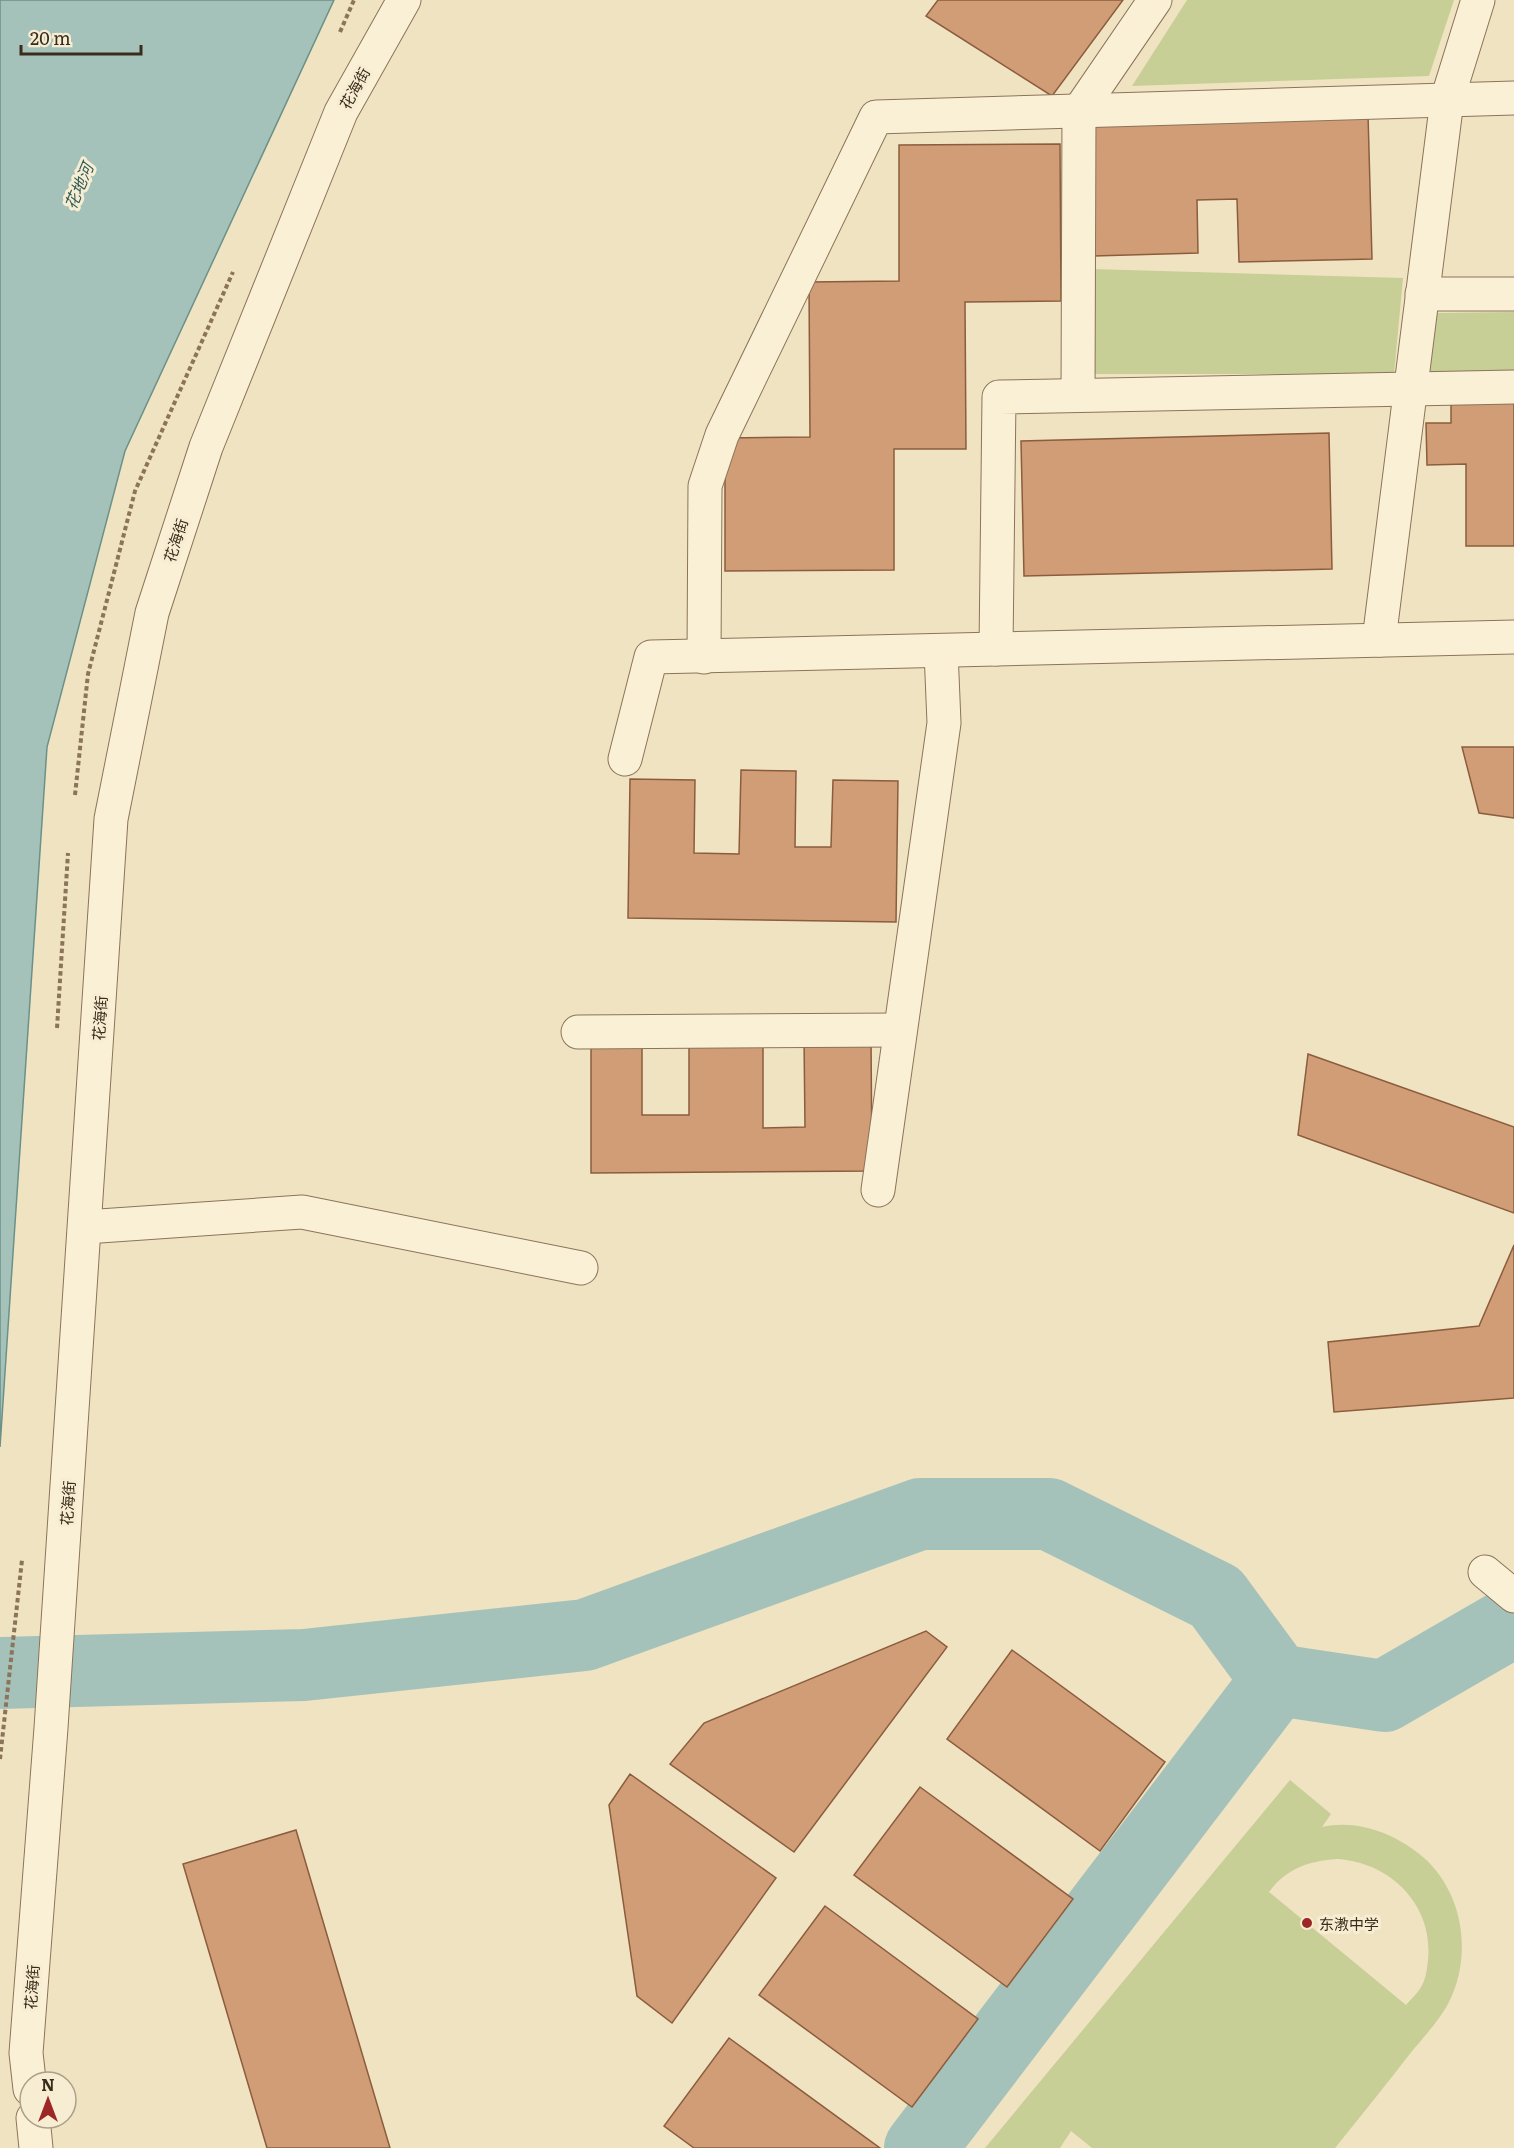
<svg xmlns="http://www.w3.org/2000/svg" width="1514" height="2148" viewBox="0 0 1514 2148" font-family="Literata,'Noto Sans SC',serif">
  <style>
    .green { fill: #c7cf96; fill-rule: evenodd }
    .water { fill: #a5c2ba; stroke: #6b9188; stroke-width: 1.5 }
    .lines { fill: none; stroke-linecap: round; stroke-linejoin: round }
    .river { stroke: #a5c2ba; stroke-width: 72 }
    .building { fill: #d09d77; stroke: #8b5d3d; stroke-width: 1.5 }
    .minor-casing { stroke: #8b7459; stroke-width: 35 }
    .path { stroke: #8b7459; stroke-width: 4; stroke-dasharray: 4.5 3; stroke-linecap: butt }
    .minor { stroke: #faf0d6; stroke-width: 33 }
    .poi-dot { fill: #9c2726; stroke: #f7edd2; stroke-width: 2 }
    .labels { text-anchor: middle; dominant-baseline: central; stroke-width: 6; stroke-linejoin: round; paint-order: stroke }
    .street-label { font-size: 15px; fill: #3a2c1d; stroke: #f7edd2 }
    .poi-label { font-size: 15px; fill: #3a2c1d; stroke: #f7edd2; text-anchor: start }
    .water-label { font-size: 16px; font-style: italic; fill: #2c5a58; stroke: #f7edd2 }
  </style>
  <rect width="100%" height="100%" fill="#f0e3c2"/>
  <g class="green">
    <polygon points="1187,0 1454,0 1429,76 1132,86"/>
    <polygon points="1092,269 1403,278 1394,374 1094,374"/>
    <polygon points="1514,312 1514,372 1429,372 1435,313"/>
    <path d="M 1290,1780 L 1331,1814 L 1322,1827 C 1358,1819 1396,1834 1423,1857 C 1464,1893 1473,1956 1448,2004 C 1438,2022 1422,2039 1409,2055 C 1385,2086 1360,2117 1335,2148 L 1092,2148 L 1071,2131 L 1060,2148 L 985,2148 ZM 1337,1859 C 1390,1862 1434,1905 1428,1960 C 1427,1969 1426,1979 1421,1987 C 1418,1993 1411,1999 1406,2005 L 1269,1892 C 1286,1869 1308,1861 1337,1859 Z"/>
  </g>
  <polygon class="water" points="0,0 334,0 125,451 47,747 0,1447"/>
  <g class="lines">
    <g class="river">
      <polyline points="0,1673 304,1665 585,1635 920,1514 1049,1514 1216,1597 1277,1680 1384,1696 1514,1621"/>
      <polyline points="920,2148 1277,1680"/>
    </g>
  </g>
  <g class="building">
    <polygon points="938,0 1123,0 1052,96 926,16"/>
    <polygon points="1368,114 1372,259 1239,262 1237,199 1197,200 1198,253 1094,256 1090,121"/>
    <polygon points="1060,144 1061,301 965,302 966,449 894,449 894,570 725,571 725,438 810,437 809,282 899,281 899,145"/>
    <polygon points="1451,401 1514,401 1514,546 1466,546 1466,464 1427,465 1426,423 1451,423"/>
    <polygon points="1329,433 1332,569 1024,576 1021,441"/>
    <polygon points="1462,747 1514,747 1514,818 1479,813"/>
    <polygon points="741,770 796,771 795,847 831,847 833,780 898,781 896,922 628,918 630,779 695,780 694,853 739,854"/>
    <polygon points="804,1037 871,1037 872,1171 591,1173 591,1044 642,1043 642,1115 689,1115 689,1039 763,1038 763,1128 805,1127"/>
    <polygon points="1308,1054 1514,1127 1514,1213 1298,1135"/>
    <polygon points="1514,1245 1514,1398 1334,1412 1328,1342 1479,1326"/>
    <polygon points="926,1631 947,1647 794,1852 670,1764 704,1723"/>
    <polygon points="1012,1650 1165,1762 1100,1851 947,1739"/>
    <polygon points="630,1774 776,1878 672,2023 637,1996 609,1805"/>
    <polygon points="920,1787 1073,1899 1007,1987 854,1875"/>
    <polygon points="296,1830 390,2148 267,2148 183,1864"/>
    <polygon points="825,1906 978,2019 912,2107 759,1995"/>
    <polygon points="729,2038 880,2148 694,2148 664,2126"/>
  </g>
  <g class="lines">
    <g class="minor-casing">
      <g id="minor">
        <polyline points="1422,294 1514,294"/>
        <polyline points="1078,395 1079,111 1155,0"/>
        <polyline points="1379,640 1447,100 1478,0"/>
        <polyline points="996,649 999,397 1514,387"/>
        <polyline points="704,657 705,486 722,435 876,117 1514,98"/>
        <polyline points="625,759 651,657 1514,637"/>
        <polyline points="578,1032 900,1030"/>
        <polyline points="878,1190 944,723 941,651"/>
        <polyline points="85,1227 302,1212 581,1268"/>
        <polyline points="1485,1572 1514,1596"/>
        <polyline points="30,2089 26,2053 51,1728 111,819 152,613 206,447 341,112 404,0"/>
        <polyline points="33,2118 36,2148"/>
      </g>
    </g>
    <g class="path">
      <polyline points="340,32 354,0"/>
      <polyline points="75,795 88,674 135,491 233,272"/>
      <polyline points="57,1028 68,853"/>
      <polyline points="0,1759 22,1560"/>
    </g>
    <use href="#minor" class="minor"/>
  </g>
  <circle class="poi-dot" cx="1307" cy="1923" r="6"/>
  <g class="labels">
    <g class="street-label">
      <text transform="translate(354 88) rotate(-61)">花海街</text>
      <text transform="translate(175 540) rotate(-72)">花海街</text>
      <text transform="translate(99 1018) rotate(-86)">花海街</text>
      <text transform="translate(67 1503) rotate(-86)">花海街</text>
      <text transform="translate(31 1987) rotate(-86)">花海街</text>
    </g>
    <g class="poi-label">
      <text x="1319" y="1923">东漖中学</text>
    </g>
    <g class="water-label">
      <text transform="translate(78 186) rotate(-67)">花地河</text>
    </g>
  </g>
  <g transform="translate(48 2100)"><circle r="28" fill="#f7edd2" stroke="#aba08a" stroke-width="1.5"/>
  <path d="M0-4.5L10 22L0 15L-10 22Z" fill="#9c2726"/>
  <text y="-9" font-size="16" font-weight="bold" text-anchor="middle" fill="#3a2c1d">N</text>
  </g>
  <path d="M21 45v9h120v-9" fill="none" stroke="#3a2c1d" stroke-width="3"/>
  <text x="30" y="45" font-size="18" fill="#3a2c1d" stroke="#f7edd2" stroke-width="4.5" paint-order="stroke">20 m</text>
</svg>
